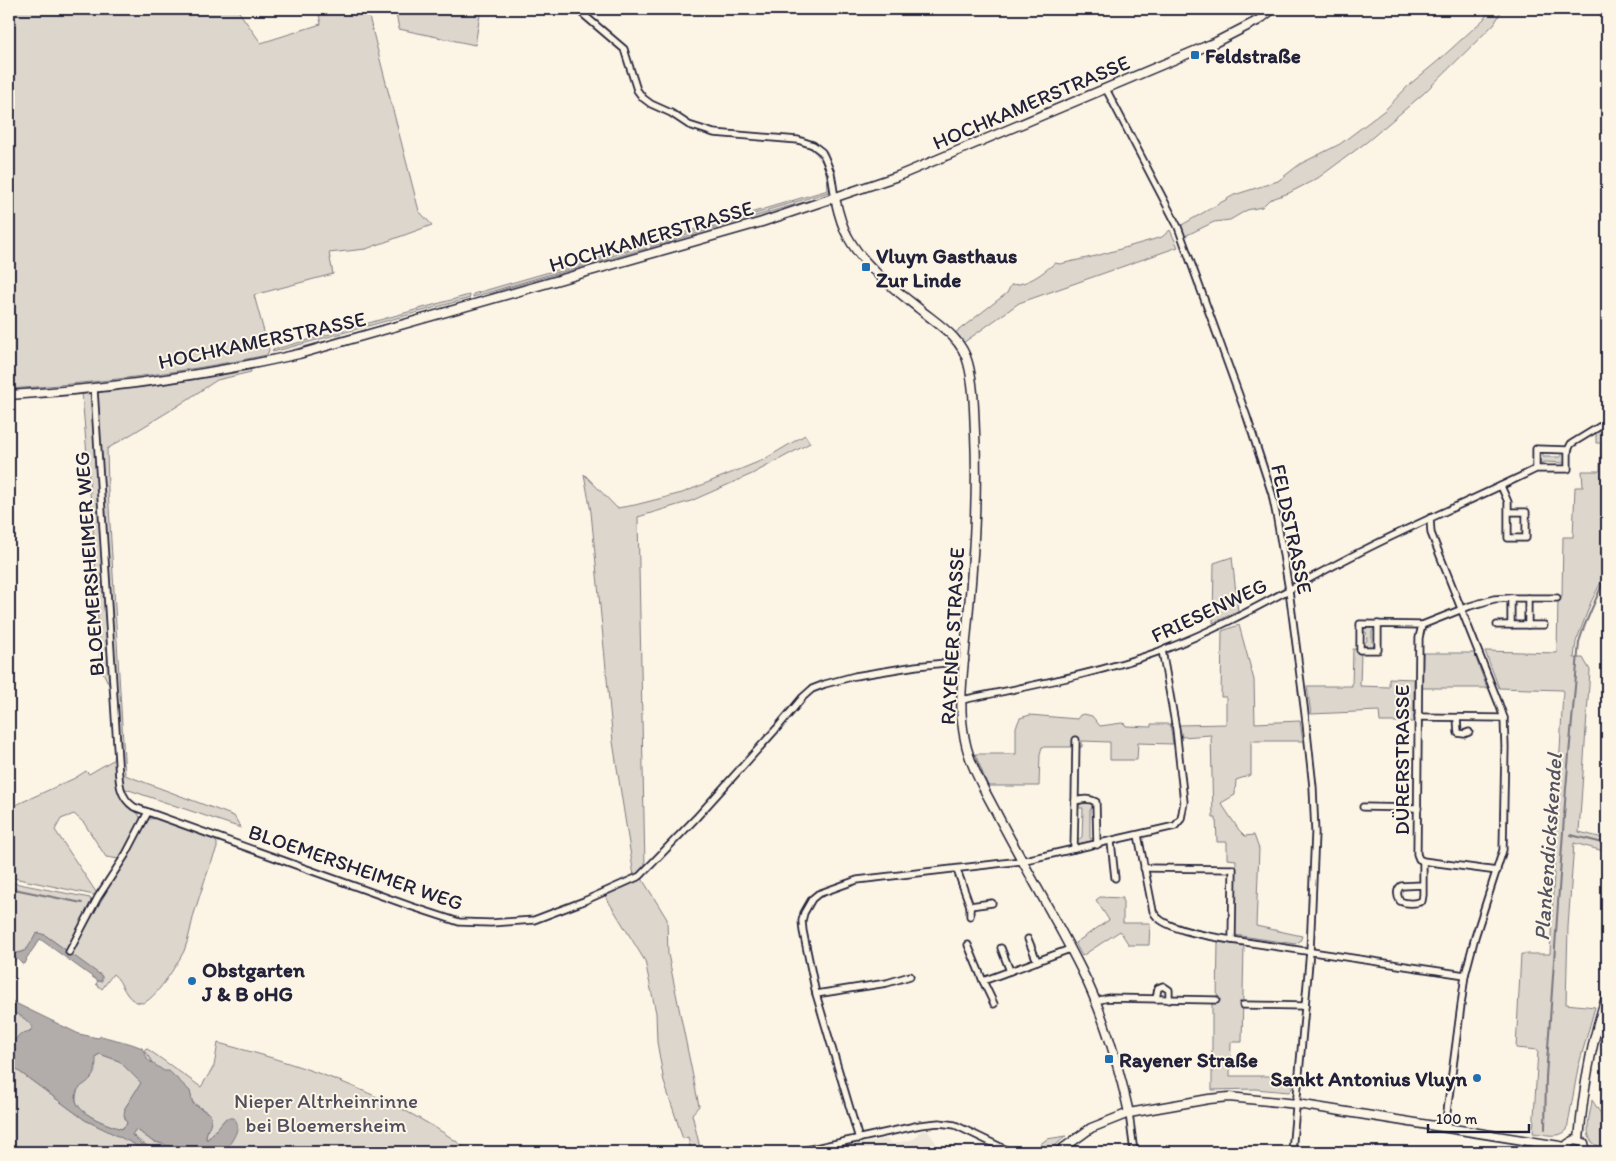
<svg xmlns="http://www.w3.org/2000/svg" width="1616" height="1161" viewBox="0 0 1616 1161" font-family="Itim,sans-serif">
  <style>
    .built { fill: #ece5d8 }
    .green { fill: #dcd6cc; stroke: #7f7c84 }
    .water { fill: #b2adab; stroke: #78757e; fill-rule: evenodd }
    .lines { fill: none; stroke-linecap: round; stroke-linejoin: round }
    .stream { stroke: #78757e; stroke-width: 2 }
    .street-casing { stroke: #22223b; stroke-width: 9 }
    .secondary-casing { stroke: #22223b; stroke-width: 11 }
    .street { stroke: #fcf5e5; stroke-width: 5.5 }
    .secondary { stroke: #fcf5e5; stroke-width: 8 }
    .poi-dot { fill: #1f6fb2; stroke: #fcf5e5; stroke-width: 2 }
    .labels { text-anchor: middle; dominant-baseline: central; stroke-width: 4; stroke-linejoin: round; paint-order: stroke }
    .poi-label { font-size: 21px; font-weight: bold; fill: #22223b; stroke: #fcf5e5; text-anchor: start }
    .street-label { font-size: 21px; fill: #22223b; stroke: #fcf5e5 }
    .park-label { font-size: 21px; fill: #504f5f; stroke: #fcf5e5 }
    .water-label { font-size: 22px; font-style: italic; fill: #545362; stroke: #fcf5e5 }
  </style>
  <rect width="100%" height="100%" fill="#fcf5e5"/>
  <filter id="ink" filterUnits="userSpaceOnUse"><feTurbulence type="fractalNoise" baseFrequency=".02" numOctaves="2"/><feDisplacementMap in="SourceGraphic" scale="10" xChannelSelector="R" yChannelSelector="G"/><feConvolveMatrix kernelMatrix="1 2 1 2 8 2 1 2 1" color-interpolation-filters="sRGB"/></filter>
  <g filter="url(#ink)">
    <polygon class="built" points="928,1130 941,1152 822,1152 886,1139 893,1144 914,1139 919,1132"/>
    <g class="green">
      <path d="M 9,9 L 237,9 L 261,43 L 321,24 L 318,9 L 367,9 L 419,211 L 432,225 L 366,249 L 329,253 L 333,274 L 254,295 L 269,350 L 267,355 C 181,373 96,383 9,389 Z"/>
      <polygon points="395,9 481,9 475,45 399,29"/>
      <polygon points="1489,9 1503,9 1494,24 1423,94 1368,141 1318,178 1289,193 1269,200 1262,207 1247,210 1230,220 1214,222 1185,236 1180,226 1234,195 1278,181 1300,164 1340,144 1385,110 1409,85 1439,60 1484,19"/>
      <path d="M 797,141 C 816,146 824,157 828,176 C 829,181 831,186 829,192 L 650,245 L 649,243 L 828,190 C 827,164 820,151 797,141 Z"/>
      <polygon points="810,200 811,203 654,250 650,247"/>
      <path d="M 1170,230 L 1178,247 L 1019,303 L 963,343 L 955,333 L 1007,293 L 1011,285 C 1030,284 1041,274 1055,263 L 1060,264 L 1096,256 L 1162,237 Z"/>
      <polygon points="646,244 646,246 473,297 473,294"/>
      <polygon points="647,248 645,252 476,301 475,299 507,288"/>
      <polygon points="469,295 470,298 273,352 272,350"/>
      <polygon points="471,301 470,303 341,340 276,356 274,355"/>
      <path d="M 250,369 L 251,372 L 217,380 L 176,407 L 107,449 L 108,490 L 125,775 L 234,816 L 241,828 L 126,789 L 118,789 C 122,804 140,808 141,822 L 119,859 L 106,857 L 84,823 L 74,814 L 61,819 L 55,830 L 96,892 L 98,893 L 94,895 L 9,877 L 9,808 L 75,778 L 86,771 L 89,774 L 113,760 L 115,742 L 112,691 L 100,666 L 95,554 L 82,394 C 138,388 194,380 250,369 Z"/>
      <path d="M 1607,425 L 1607,570 L 1591,602 L 1576,642 L 1574,658 L 1583,658 L 1590,670 L 1579,832 L 1607,839 L 1607,852 L 1574,843 L 1568,927 L 1566,1004 L 1595,1007 L 1578,1068 L 1567,1130 C 1559,1139 1544,1134 1533,1133 L 1538,1050 L 1516,1048 L 1521,954 L 1550,954 L 1563,690 L 1499,688 L 1485,651 L 1557,653 L 1558,596 L 1562,596 L 1563,537 L 1573,537 L 1575,487 L 1583,487 L 1582,471 L 1600,471 L 1601,443 L 1596,443 L 1596,432 Z"/>
      <polygon points="805,435 810,443 752,474 691,501 638,517 645,868 634,876 613,742 591,512 584,474 617,508 635,505 682,493 763,460"/>
      <polygon points="1540,452 1543,453 1543,457 1561,457 1561,453 1564,452 1565,463 1544,462 1540,464"/>
      <polygon points="1232,557 1238,611 1213,623 1214,563"/>
      <polygon points="1239,625 1254,680 1255,723 1300,721 1303,741 1251,741 1251,775 1236,780 1235,795 1221,803 1239,830 1245,836 1254,835 1259,849 1256,926 1302,936 1300,941 1295,944 1235,935 1236,860 1227,859 1227,842 1217,842 1216,818 1213,818 1211,735 1182,737 1179,725 1226,724 1226,697 1221,697 1222,631"/>
      <polygon points="1373,626 1376,629 1372,631 1372,642 1377,641 1373,647 1368,648 1363,644 1367,641 1366,632 1362,633 1364,627"/>
      <polygon points="1353,649 1358,649 1361,652 1360,686 1389,687 1389,678 1414,679 1414,722 1380,722 1379,711 1311,714 1307,686 1352,686"/>
      <polygon points="1423,653 1474,653 1487,688 1422,688"/>
      <polygon points="1084,714 1092,716 1100,726 1122,723 1125,724 1126,726 1151,727 1151,724 1170,724 1173,744 1138,743 1137,760 1110,760 1110,742 1082,741 1082,747 1042,747 1040,754 1039,786 988,786 975,754 1016,754 1016,727 1020,718 1030,715 1077,719 1080,715"/>
      <polygon points="1086,801 1094,805 1090,810 1090,838 1091,839 1094,837 1095,840 1078,844 1077,841 1082,837 1083,808 1078,808 1082,802"/>
      <path d="M 161,818 L 212,837 L 217,843 L 217,848 C 208,869 201,891 194,914 C 191,925 189,939 184,951 C 179,961 153,1004 141,1003 C 124,1001 124,982 113,974 L 102,989 L 96,984 L 98,981 L 101,981 L 70,954 L 75,950 L 76,945 L 144,825 L 149,819 Z"/>
      <polygon points="641,877 667,919 668,954 699,1106 692,1114 701,1152 691,1152 688,1137 683,1139 664,1082 657,1042 656,1013 645,961 604,894"/>
      <path d="M 9,882 L 90,898 L 91,902 L 72,941 L 68,944 L 67,951 L 45,935 L 36,934 C 33,939 29,948 24,951 C 18,954 13,952 9,957 Z"/>
      <polygon points="1100,897 1123,898 1123,923 1150,923 1149,945 1129,945 1120,931 1082,956 1075,943 1109,920 1096,900"/>
      <polygon points="1218,942 1244,946 1242,1042 1231,1042 1230,1076 1293,1076 1292,1089 1289,1092 1255,1089 1212,1090 1212,1002 1217,1002"/>
      <path d="M 9,1011 C 18,1013 29,1020 33,1028 L 9,1047 Z"/>
      <path d="M 218,1043 C 281,1059 343,1079 402,1109 C 426,1122 450,1135 470,1152 L 203,1152 L 206,1148 L 214,1150 L 226,1118 L 208,1139 L 206,1139 C 206,1129 212,1125 210,1114 C 192,1103 168,1084 155,1067 C 151,1061 149,1056 144,1051 L 146,1048 L 201,1087 L 214,1066 Z"/>
      <path d="M 100,1054 L 119,1061 L 141,1083 L 125,1108 L 127,1124 L 121,1129 C 109,1125 75,1114 76,1098 C 76,1086 91,1067 96,1056 Z"/>
      <polygon points="9,1064 85,1120 120,1136 134,1144 138,1148 150,1152 9,1152"/>
      <path d="M 1592,1100 L 1605,1120 L 1607,1119 L 1607,1150 C 1603,1148 1596,1146 1593,1143 C 1583,1134 1591,1111 1592,1100 Z"/>
      <path d="M 136,1129 L 152,1141 L 191,1152 C 167,1152 149,1152 132,1134 Z"/>
      <polygon points="1066,1136 1048,1152 1030,1152 1047,1139"/>
    </g>
    <g class="water">
      <path d="M 39,933 L 45,935 L 102,976 L 102,981 L 98,981 L 40,939 L 26,959 L 27,960 L 25,963 L 22,964 L 16,957 L 9,969 L 9,957 C 13,952 18,954 24,951 C 29,948 33,939 36,934 Z"/>
      <path d="M 9,1000 L 79,1034 L 98,1038 L 101,1036 C 115,1040 129,1042 142,1048 L 148,1060 L 164,1071 L 169,1071 L 190,1091 L 193,1104 L 210,1114 C 214,1124 205,1130 206,1139 L 208,1139 L 226,1118 L 234,1118 C 243,1128 231,1141 226,1150 L 209,1148 L 203,1152 L 191,1152 L 152,1141 L 136,1129 L 132,1135 L 141,1144 L 167,1152 C 155,1152 142,1153 134,1144 L 85,1120 L 9,1064 L 9,1047 L 20,1034 L 30,1031 L 33,1028 C 28,1020 17,1012 9,1012 ZM 100,1054 L 119,1061 L 141,1083 L 125,1108 L 124,1115 L 127,1124 L 122,1129 C 107,1125 67,1111 77,1091 C 79,1087 82,1086 86,1083 C 96,1075 96,1068 96,1056 Z"/>
    </g>
    <g class="lines">
      <g class="stream">
        <polyline points="1571,835 1607,844"/>
        <polyline points="9,888 82,903"/>
        <polyline points="9,1077 11,1078 9,1087"/>
        <polyline points="1545,1129 1546,1077 1566,788 1579,642 1584,627 1607,573"/>
      </g>
      <g class="street-casing">
        <g id="street">
          <polyline points="577,9 624,49 637,90 643,98 651,104 671,113 689,125 714,133 798,140 813,145 822,152 825,158 831,173 835,198"/>
          <polyline points="1106,89 1178,227 1247,417 1272,494 1277,519 1289,590 1305,714 1313,787 1315,833 1310,951 1292,1152"/>
          <path d="M 94,389 L 118,761 C 119,779 118,796 134,807 L 410,906 L 459,922 L 491,923 L 534,920 L 584,901 L 640,876 L 696,818 L 778,727 L 803,697 L 812,689 L 825,684 L 855,676 L 916,666 L 965,661"/>
          <polyline points="1568,450 1571,444 1607,422"/>
          <polyline points="1501,486 1508,502 1508,512 1526,512 1526,538 1508,538 1508,512"/>
          <polyline points="1430,518 1431,533 1499,704 1504,718 1505,747 1503,850 1475,937 1465,975 1445,1127"/>
          <polyline points="1528,598 1528,625"/>
          <polyline points="1378,624 1378,650 1360,650 1360,624 1422,625"/>
          <polyline points="1497,625 1511,625 1511,598"/>
          <polyline points="1511,625 1544,625"/>
          <path d="M 962,700 C 1029,686 1098,674 1163,650 C 1233,624 1296,584 1362,551 C 1419,522 1479,497 1536,469 L 1568,469 L 1568,450 L 1536,449 L 1536,469"/>
          <polyline points="1418,717 1504,718"/>
          <polyline points="1457,718 1458,733 1464,734 1469,732"/>
          <polyline points="1075,801 1076,740"/>
          <polyline points="1363,807 1418,808"/>
          <path d="M 1138,835 L 1153,911 C 1160,930 1214,937 1232,940 L 1465,975"/>
          <polyline points="1111,842 1115,878"/>
          <path d="M 1074,849 L 1075,801 C 1083,799 1089,798 1096,802 L 1097,845"/>
          <path d="M 1423,861 L 1423,895 L 1422,901 C 1416,904 1406,904 1400,901 C 1397,896 1396,890 1401,886 L 1423,885"/>
          <polyline points="1144,868 1233,869 1232,940"/>
          <polyline points="957,870 970,906 970,916"/>
          <polyline points="1497,871 1423,861 1419,859 1417,854 1419,638 1422,625 1470,606 1494,599 1511,598 1557,598"/>
          <polyline points="970,906 992,903"/>
          <polyline points="1028,939 1037,961"/>
          <polyline points="968,945 983,981 1070,949"/>
          <polyline points="1001,948 1010,971"/>
          <polyline points="69,952 98,897 126,854 148,812"/>
          <polyline points="983,981 994,1004"/>
          <polyline points="816,994 887,983 910,976"/>
          <polyline points="1156,999 1158,988 1163,986 1169,990 1169,1000"/>
          <polyline points="1096,1001 1108,998 1216,1000"/>
          <polyline points="1243,1005 1305,1006"/>
          <polyline points="1129,1113 1134,1152"/>
          <polyline points="859,1139 816,994 803,931 802,921 804,913 812,899 818,894 857,880 1021,861 1175,826 1181,819 1184,802 1176,729 1162,650"/>
          <polyline points="797,1152 920,1125 939,1123 955,1125 1011,1152"/>
        </g>
      </g>
      <g class="secondary-casing">
        <g id="secondary">
          <path d="M 835,198 C 838,211 841,225 848,237 C 864,267 896,290 922,311 C 941,326 962,339 968,363 C 974,385 974,410 975,433 C 978,499 973,564 967,629 C 964,666 957,704 965,740 C 970,766 985,791 997,814 C 1024,866 1055,917 1081,969 C 1104,1014 1118,1063 1129,1113"/>
          <path d="M 9,395 C 107,389 203,376 299,354 L 762,222 L 898,176 L 1216,42 L 1259,20 L 1273,9"/>
          <path d="M 1579,1140 C 1583,1092 1591,1041 1607,995"/>
          <polyline points="1058,1152 1091,1128 1129,1113 1209,1099 1229,1097 1297,1104 1566,1147"/>
          <polyline points="1566,1152 1568,1144 1575,1140 1584,1143 1586,1152"/>
        </g>
      </g>
      <use href="#street" class="street"/>
      <use href="#secondary" class="secondary"/>
    </g>
  </g>
  <g class="poi-dot">
    <rect x="1190" y="50" width="10" height="10" rx="2.5"/>
    <rect x="861" y="262" width="10" height="10" rx="2.5"/>
    <circle cx="192" cy="981" r="5"/>
    <rect x="1104" y="1054" width="10" height="10" rx="2.5"/>
    <circle cx="1477" cy="1078" r="5"/>
  </g>
  <g class="labels">
    <g class="poi-label">
      <text x="1205" y="55">Feldstraße</text>
      <text x="876" y="255">Vluyn Gasthaus<tspan x="876" dy="24">Zur Linde</tspan></text>
      <text x="202" y="969">Obstgarten<tspan x="202" dy="24">J &amp; B oHG</tspan></text>
      <text x="1119" y="1059">Rayener Straße</text>
      <text x="1467" y="1078" text-anchor="end">Sankt Antonius Vluyn</text>
    </g>
    <g class="street-label">
      <text transform="translate(1031 102) rotate(-23)">HOCHKAMERSTRASSE</text>
      <text transform="translate(651 236) rotate(-16)">HOCHKAMERSTRASSE</text>
      <text transform="translate(262 340) rotate(-12)">HOCHKAMERSTRASSE</text>
      <text transform="translate(1292 529) rotate(78)">FELDSTRASSE</text>
      <text transform="translate(89 564) rotate(-94)">BLOEMERSHEIMER WEG</text>
      <text transform="translate(1209 610) rotate(-25)">FRIESENWEG</text>
      <text transform="translate(952 636) rotate(-87)">RAYENER STRASSE</text>
      <text transform="translate(1401 760) rotate(-90)">DÜRERSTRASSE</text>
      <text transform="translate(356 867) rotate(19)">BLOEMERSHEIMER WEG</text>
    </g>
    <g class="park-label">
      <text x="326" y="1100">Nieper Altrheinrinne<tspan x="326" dy="24">bei Bloemersheim</tspan></text>
    </g>
    <g class="water-label">
      <text transform="translate(1548 847) rotate(-86)">Plankendickskendel</text>
    </g>
  </g>
  <rect width="1616" height="1161" fill="none" stroke="#fcf5e5" stroke-width="30"/>
  <rect x="15" y="15" width="1586" height="1131" fill="none" stroke="#22223b" stroke-width="2" filter="url(#ink)"/>
  <path d="M1428 1124v8h101v-8" fill="none" stroke="#22223b" stroke-width="2.5"/>
  <text x="1436" y="1124" font-size="15" fill="#22223b" stroke="#fcf5e5" stroke-width="4" paint-order="stroke">100 m</text>
</svg>
